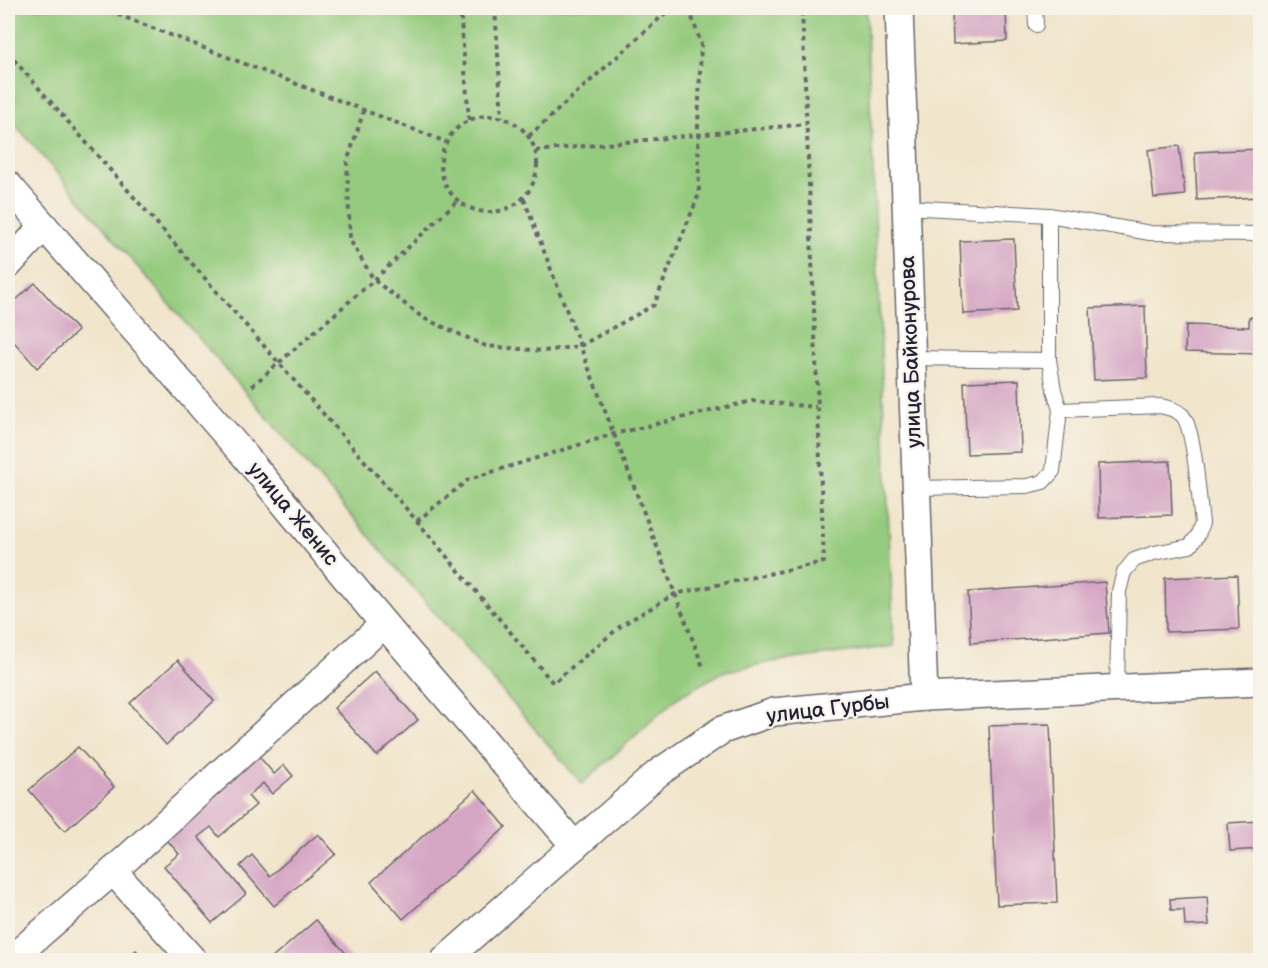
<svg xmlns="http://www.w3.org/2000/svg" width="1268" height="968" viewBox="0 0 1268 968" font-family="'Balsamiq Sans',sans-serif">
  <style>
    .green { fill: #95cb7e; stroke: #5c765c; stroke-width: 1.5 }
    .building { fill: #d5a6c4 }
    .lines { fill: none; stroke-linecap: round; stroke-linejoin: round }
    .service-casing { stroke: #6a666d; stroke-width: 16 }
    .minor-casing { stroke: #6a666d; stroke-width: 30 }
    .path { stroke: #6a666d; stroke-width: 4; stroke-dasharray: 4.5 4.5; stroke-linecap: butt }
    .service { stroke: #fff; stroke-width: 14 }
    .minor { stroke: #fff; stroke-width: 27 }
    .labels { text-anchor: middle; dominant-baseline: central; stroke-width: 4.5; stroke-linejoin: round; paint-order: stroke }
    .street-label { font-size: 21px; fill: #22223b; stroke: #f7f3e8 }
  </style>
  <rect width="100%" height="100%" fill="#f7f3e8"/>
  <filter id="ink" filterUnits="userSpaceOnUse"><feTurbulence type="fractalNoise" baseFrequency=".0167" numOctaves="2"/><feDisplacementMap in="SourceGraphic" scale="12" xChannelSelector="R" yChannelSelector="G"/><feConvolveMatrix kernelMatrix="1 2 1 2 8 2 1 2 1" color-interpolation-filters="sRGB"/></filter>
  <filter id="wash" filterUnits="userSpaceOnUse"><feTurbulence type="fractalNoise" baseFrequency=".008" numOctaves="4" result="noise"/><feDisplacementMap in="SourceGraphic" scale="24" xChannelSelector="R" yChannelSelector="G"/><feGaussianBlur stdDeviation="1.35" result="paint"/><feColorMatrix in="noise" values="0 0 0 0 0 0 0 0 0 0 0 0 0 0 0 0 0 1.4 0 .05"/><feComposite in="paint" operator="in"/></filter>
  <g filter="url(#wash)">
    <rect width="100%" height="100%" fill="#f1e5cb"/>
    <polygon class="green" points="8,8 866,8 894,646 771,662 723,672 678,697 582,784 8,116"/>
    <g id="blocks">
      <g class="building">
        <polygon points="952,8 1006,8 1007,41 953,44"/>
        <polygon points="1179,146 1185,195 1154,198 1148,150"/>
        <polygon points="1260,149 1260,197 1197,200 1195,152"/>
        <polygon points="1014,239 1017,311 963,314 960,241"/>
        <polygon points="35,283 78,331 37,368 8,335 8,307"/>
        <polygon points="1145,306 1147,378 1094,380 1090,308"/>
        <polygon points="1249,317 1260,317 1260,354 1185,352 1186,325 1249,327"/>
        <polygon points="1019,380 1021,452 967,454 964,382"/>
        <polygon points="1170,461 1172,515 1099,518 1098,464"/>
        <polygon points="1237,575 1239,629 1166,632 1165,578"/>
        <polygon points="1105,582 1109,633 971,643 968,592"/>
        <polygon points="178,660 214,701 166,745 130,703"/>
        <polygon points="375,671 418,720 377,756 334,708"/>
        <polygon points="1050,724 1057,903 997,905 989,726"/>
        <polygon points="78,747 114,787 65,831 29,790"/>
        <polygon points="257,754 274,774 284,765 293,776 272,794 263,783 248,796 256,805 219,837 211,827 198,837 246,894 212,923 164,866 179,854 162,834"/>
        <polygon points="475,790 506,827 403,919 371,882"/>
        <polygon points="1260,821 1260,849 1230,851 1228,823"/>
        <polygon points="318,834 336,854 274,906 240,866 252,855 270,876"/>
        <polygon points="1207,897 1209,925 1185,926 1184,910 1171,910 1170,899"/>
        <polygon points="316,920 352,960 270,960"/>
        <polygon points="136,950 145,960 124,960"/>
      </g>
    </g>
  </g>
  <g filter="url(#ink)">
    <use href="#blocks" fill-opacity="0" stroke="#6a666d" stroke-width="1.5"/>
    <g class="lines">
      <g class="service-casing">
        <g id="service">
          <polyline points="1035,8 1036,25"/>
          <polyline points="906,207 1049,215 1150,233 1260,234"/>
          <polyline points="911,358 1049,360"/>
          <path d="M 1060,410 L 1160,406 C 1168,408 1176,409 1182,415 C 1195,428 1199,501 1202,523 L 1198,535 L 1190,546 L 1154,553 L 1134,560 L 1124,572 L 1119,591 L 1117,689"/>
          <polyline points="916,488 1027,486 1043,482 1053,471 1060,410 1054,390 1049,360 1049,215"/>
        </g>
      </g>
      <g class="minor-casing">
        <g id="minor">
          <polyline points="899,8 924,697"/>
          <polyline points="8,185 245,456 384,624 575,846"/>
          <polyline points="8,265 44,226"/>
          <polyline points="10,960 113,871"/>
          <polyline points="193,960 113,871 384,624"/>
          <polyline points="445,960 658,773 722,730 774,712 924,697 1260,682"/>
        </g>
      </g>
      <g class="path">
        <polyline points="101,8 446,142"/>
        <polyline points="460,8 469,120"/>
        <polyline points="495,8 502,117"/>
        <polyline points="8,53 417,521 553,683 622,625 675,594 824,562 802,8"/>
        <polyline points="364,110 347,162 350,240 374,280 423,318 486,346 544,351 580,346 654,305 699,194 698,127 701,44 689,8"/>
        <circle cx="489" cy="164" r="48"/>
        <polyline points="529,136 671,8"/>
        <polyline points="536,151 806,124"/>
        <polyline points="524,199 703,667"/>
        <polyline points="252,386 374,280 457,201"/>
        <polyline points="417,521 469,479 614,434 752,401 816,407"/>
      </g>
      <use href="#service" class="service"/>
      <use href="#minor" class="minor"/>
    </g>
  </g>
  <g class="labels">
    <g class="street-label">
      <text transform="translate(911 352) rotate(-92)">улица Байконурова</text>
      <text transform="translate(293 514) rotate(50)">улица Женис</text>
      <text transform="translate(828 709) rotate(-7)">улица Гурбы</text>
    </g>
  </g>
  <rect width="1268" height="968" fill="none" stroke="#f7f3e8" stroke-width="30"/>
</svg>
